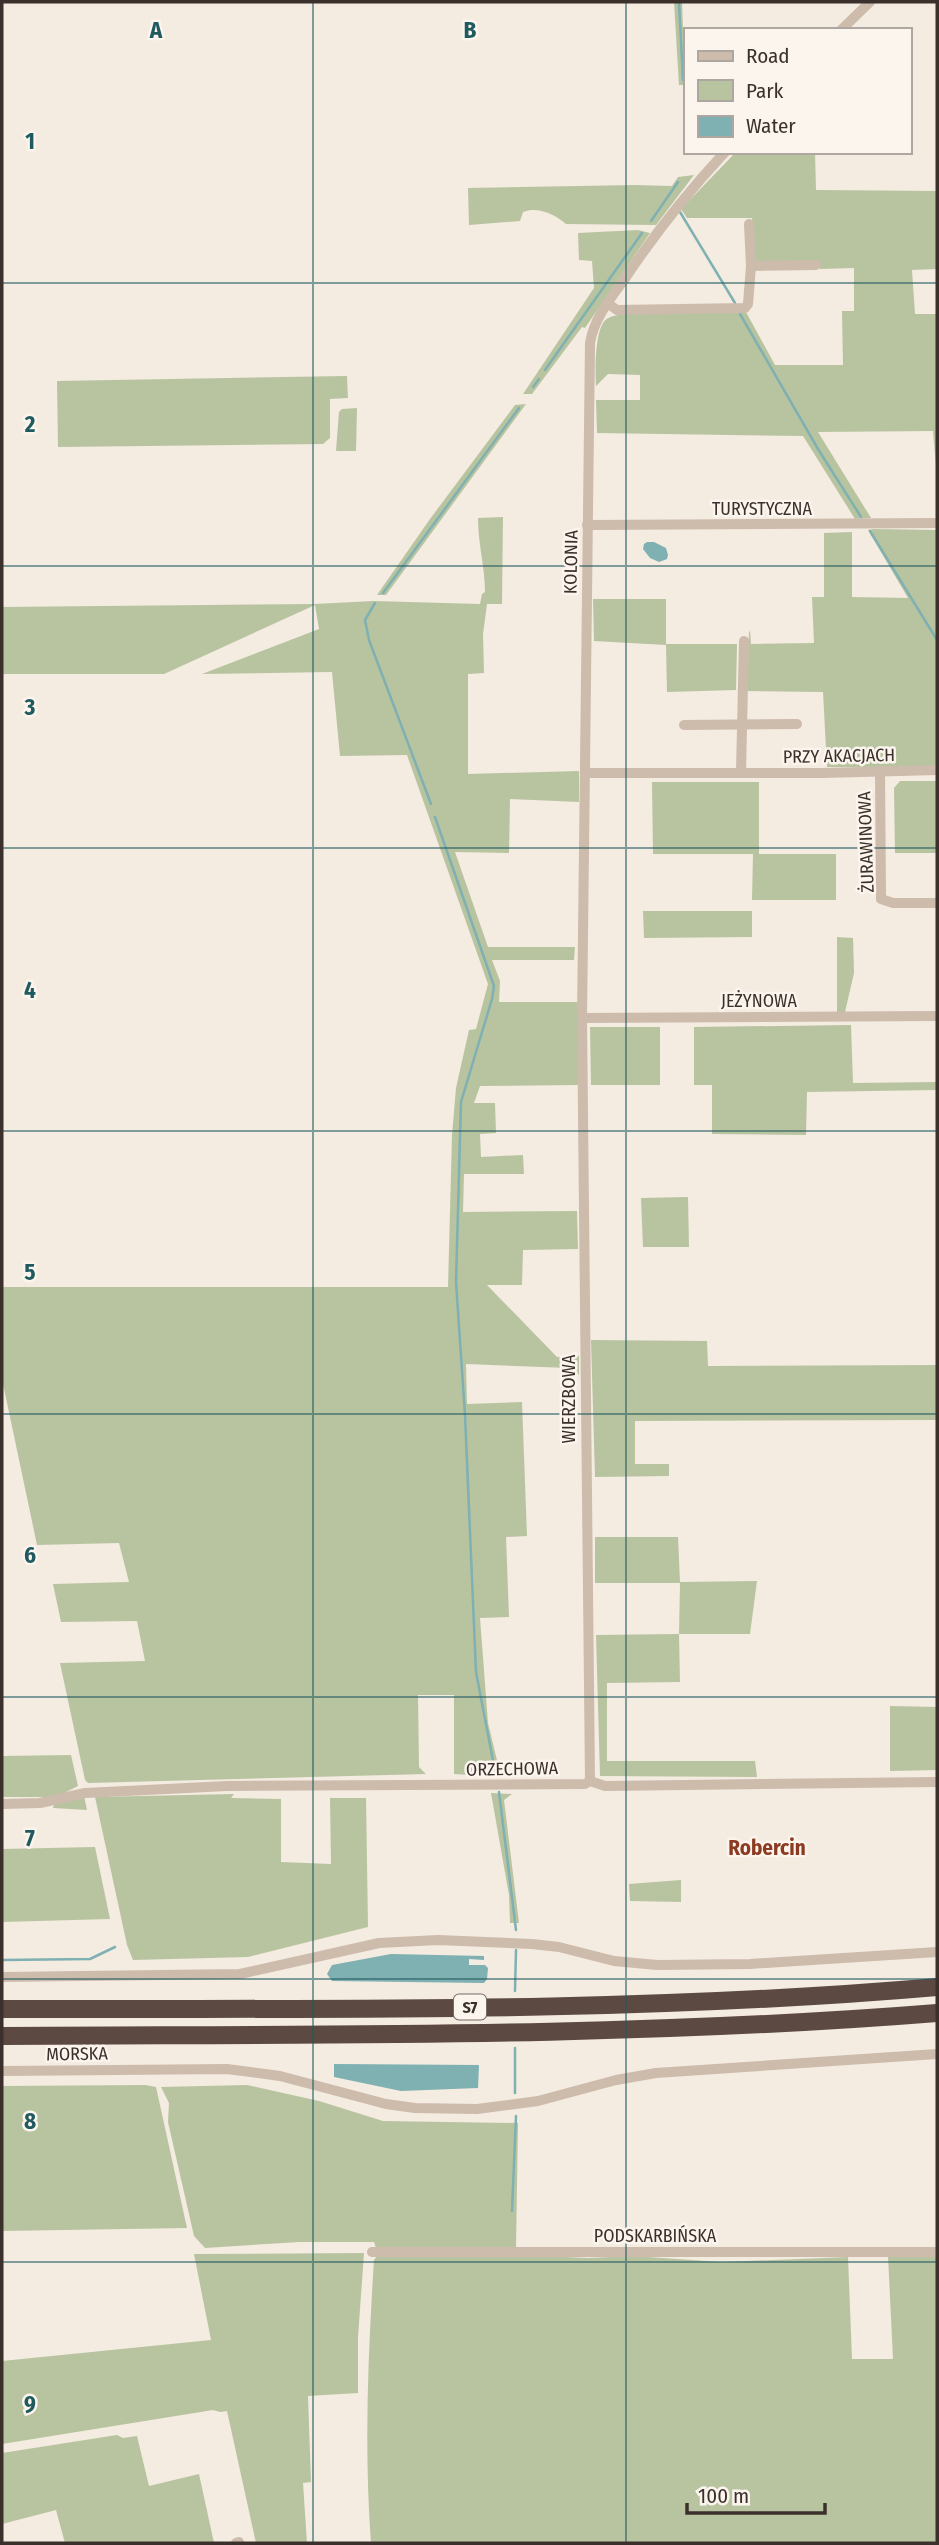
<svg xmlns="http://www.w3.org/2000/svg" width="939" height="2545" viewBox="0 0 939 2545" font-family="'Fira Sans Condensed',sans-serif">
  <rect width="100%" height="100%" fill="#f4ebe1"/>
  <g fill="#b8c4a0">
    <polygon points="674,2 682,2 685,85 679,85"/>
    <path d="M736 152H815L816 190 937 191V269L912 270 915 314H937V477L933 431 818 432 871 518 855 519 803 436 597 433 596 400H640V375L608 374 596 386C595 371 595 336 603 323 608 315 620 315 629 313L746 312 775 365H843L842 311H854V268L820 269 819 263 755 262 752 218H687L681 209Z"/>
    <path d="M694 175 656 225 566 224C555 214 537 206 523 212L520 221 469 225 468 188 635 185 672 186 678 177Z"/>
    <polygon points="638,230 650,233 585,328 582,327 532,394 523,394 594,288 592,261 579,260 578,233"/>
    <polygon points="347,376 348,398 330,399 330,438 323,444 58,447 57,381"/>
    <polygon points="526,404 386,595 377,595 430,519 515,405"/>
    <polygon points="357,408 356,451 336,451 339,412 342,409"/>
    <path d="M503 517 502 604H487L483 634 484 673 468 674V774L579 771V802L510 799 509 853 455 852 488 947H575L574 960H492L500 981 499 1002H578L579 1085 480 1086 474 1103H495L496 1133 480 1134 481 1157 523 1155 524 1174H464L463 1212 577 1211 578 1249 523 1250 522 1285H487L557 1357 579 1356V1375L569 1368 466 1364 467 1404 522 1402 527 1536 506 1537 509 1617 480 1618 488 1723 501 1777 454 1774V1695H418L419 1767 426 1774 88 1783 85 1780 60 1663 145 1661 137 1621 61 1622 53 1584 129 1582 119 1543 37 1545 2 1379V1287H448L452 1135 456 1088 469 1030 476 1029 488 984 407 755 340 756 332 672 202 674 319 629 315 605 164 674H2V607L315 604 373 601 480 604 482 594 485 592C485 567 478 544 478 518Z"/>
    <polygon points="874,529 937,530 937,767 827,767 823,692 747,691 749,632 750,631 751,644 814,643 812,597 824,597 824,533 852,532 852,597 908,598 868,530"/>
    <polygon points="593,599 666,599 666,644 737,644 736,690 667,692 666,645 594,641"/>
    <polygon points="900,781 937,781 937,853 895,853 894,788"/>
    <polygon points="652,782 759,782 759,854 836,854 836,900 752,900 753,854 653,854"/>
    <polygon points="643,911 752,911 752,937 644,938"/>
    <polygon points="837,937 853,938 854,973 845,1012 837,1012"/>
    <polygon points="851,1025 853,1083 937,1082 937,1090 807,1092 806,1135 712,1134 712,1085 694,1085 694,1027"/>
    <polygon points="590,1027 660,1027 660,1085 591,1085"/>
    <polygon points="688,1197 689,1247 643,1247 641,1198"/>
    <polygon points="591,1340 707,1341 708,1366 937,1365 937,1420 635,1421 635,1464 669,1464 669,1476 595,1477"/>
    <polygon points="595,1537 678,1537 680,1582 757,1581 750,1634 679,1634 680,1682 607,1683 607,1761 755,1761 757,1777 600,1776 596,1635 679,1634 680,1583 595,1583"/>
    <polygon points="890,1706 937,1707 937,1770 890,1771"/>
    <polygon points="71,1755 78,1786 56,1797 2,1797 2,1756"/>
    <polygon points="491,1793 512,1794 504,1800 519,1923 510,1923 509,1895"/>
    <polygon points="234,1794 231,1798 281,1799 281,1862 331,1864 330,1798 366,1798 368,1927 248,1957 133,1960 127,1945 95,1797"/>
    <polygon points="84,1796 87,1810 53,1808 54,1804"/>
    <polygon points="95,1847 110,1919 2,1922 2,1849"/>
    <polygon points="681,1880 681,1902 630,1901 629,1884"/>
    <polygon points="145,2085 156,2087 187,2228 2,2231 2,2086"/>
    <polygon points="247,2085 319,2101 383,2121 518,2123 516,2247 376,2248 374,2242 299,2242 205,2248 194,2236 168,2122 169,2103 161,2087"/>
    <polygon points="364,2253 358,2337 358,2393 308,2396 311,2482 303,2483 307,2543 256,2543 227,2411 220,2412 213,2410 2,2444 2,2361 211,2340 194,2254"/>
    <path d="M499 2254 588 2258 633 2256 721 2262 848 2257 852 2359H893L888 2256 937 2257V2543H371C364 2449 368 2355 374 2260L378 2255Z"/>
    <polygon points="117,2435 123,2438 137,2436 149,2486 199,2474 214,2543 65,2543 56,2510 2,2524 2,2453"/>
  </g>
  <g fill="#7fb0b2">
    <polygon points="647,542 654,542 666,548 668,555 667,559 659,562 650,558 643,549 644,544"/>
    <polygon points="391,1954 484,1956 484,1960 469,1959 469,1965 485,1965 488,1968 487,1979 484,1983 332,1981 327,1974 332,1965"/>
    <polygon points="334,2064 479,2065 478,2088 401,2091 334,2077"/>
  </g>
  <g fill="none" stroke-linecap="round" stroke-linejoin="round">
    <g stroke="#7fb0b2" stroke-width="2.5">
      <polyline points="679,2 683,80"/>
      <polyline points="680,212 735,303"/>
      <polyline points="651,221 678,182"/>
      <polyline points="740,314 818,449 861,517"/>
      <polyline points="545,370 642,233"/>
      <polyline points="533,387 539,379"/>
      <polyline points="870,531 937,640"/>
      <polyline points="383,593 519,408"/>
      <polyline points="375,603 365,620 369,640 431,804"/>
      <polyline points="435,817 494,986 492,999 461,1102 456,1282 465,1415 476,1672 495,1771"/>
      <polyline points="499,1792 516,1930"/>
      <polyline points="2,1960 90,1959 115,1947"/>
      <polyline points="515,1991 516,1950"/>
      <polyline points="515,2048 515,2093"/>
      <polyline points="512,2211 516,2116"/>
    </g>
    <g stroke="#cdbbac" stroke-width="10">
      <polyline points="841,30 870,2"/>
      <polyline points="751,266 816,265"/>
      <polyline points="607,303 617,310 745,308 748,304 751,266 749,224"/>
      <polyline points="587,525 937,523"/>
      <polyline points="684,725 797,724"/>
      <polyline points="880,771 881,899 893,903 937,903"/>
      <polyline points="741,772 744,641"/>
      <polyline points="586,773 822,773 937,770"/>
      <polyline points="582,1018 937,1016"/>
      <path d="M590 1781 582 1018 590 343C594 318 611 298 626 277 656 232 688 192 725 152"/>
      <polyline points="2,1804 40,1803 85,1793 227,1786 585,1784 590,1781 605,1786 937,1782"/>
      <polyline points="2,1977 240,1974 379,1943 438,1940 532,1944 559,1947 614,1961 657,1965 750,1964 937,1952"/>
      <polyline points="2,2071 227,2069 280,2076 386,2104 415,2108 477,2109 538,2101 616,2080 656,2073 937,2054"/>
      <polyline points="372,2252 937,2252"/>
      <polyline points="236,2543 239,2542"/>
    </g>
    <g stroke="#5c4a42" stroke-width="18">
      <path d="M2 2009C314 2008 626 2014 937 1987"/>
      <path d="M2 2036C314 2034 626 2038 937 2013"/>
    </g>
  </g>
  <path fill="none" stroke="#1f5a5e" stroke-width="2" stroke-opacity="0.55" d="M313 2V2543M626 2V2543M2 283H937M2 566H937M2 848H937M2 1131H937M2 1414H937M2 1697H937M2 1979H937M2 2262H937"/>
  <g text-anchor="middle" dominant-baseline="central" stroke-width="5" stroke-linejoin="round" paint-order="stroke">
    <rect fill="#fbf5ee" stroke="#756b66" stroke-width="2" x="454" y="1994.5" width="32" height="25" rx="5"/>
    <g font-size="16" font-weight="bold" fill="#3b302b">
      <text x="470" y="2007">S7</text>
    </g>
    <g font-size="18" fill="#3b302b" stroke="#fbf5ee">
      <text x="762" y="509">TURYSTYCZNA</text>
      <text transform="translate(571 562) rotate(-89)">KOLONIA</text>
      <text transform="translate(839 756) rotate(-1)">PRZY AKACJACH</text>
      <text transform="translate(866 842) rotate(-92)">ŻURAWINOWA</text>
      <text x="759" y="1001">JEŻYNOWA</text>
      <text transform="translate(569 1399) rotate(-90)">WIERZBOWA</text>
      <text transform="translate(512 1769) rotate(-1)">ORZECHOWA</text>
      <text transform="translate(77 2054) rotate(-1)">MORSKA</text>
      <text x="655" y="2236">PODSKARBIŃSKA</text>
    </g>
    <g font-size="21" font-weight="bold" fill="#8c3b22" stroke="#fbf5ee">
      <text x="767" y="1848">Robercin</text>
    </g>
  </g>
  <g font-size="23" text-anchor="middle" font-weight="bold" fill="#1f5a5e" stroke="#fbf5ee" stroke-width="5" stroke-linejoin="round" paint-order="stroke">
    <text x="156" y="38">A</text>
    <text x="470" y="38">B</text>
    <text x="30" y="149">1</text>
    <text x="30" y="432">2</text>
    <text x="30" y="715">3</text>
    <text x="30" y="998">4</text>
    <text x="30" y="1280">5</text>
    <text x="30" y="1563">6</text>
    <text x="30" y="1846">7</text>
    <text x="30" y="2129">8</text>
    <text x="30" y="2412">9</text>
  </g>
  <rect width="939" height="2545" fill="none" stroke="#3b302b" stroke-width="7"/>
  <rect x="684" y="28" width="228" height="126" fill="#fbf5ee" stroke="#aea6a0" stroke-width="2"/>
  <rect x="698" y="51" width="35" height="10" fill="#cdbbac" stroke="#aea6a0" stroke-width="2"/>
  <text x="746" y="63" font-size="21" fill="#3b302b">Road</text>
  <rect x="698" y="80" width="35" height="21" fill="#b8c4a0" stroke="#aea6a0" stroke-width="2"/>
  <text x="746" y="98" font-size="21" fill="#3b302b">Park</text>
  <rect x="698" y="116" width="35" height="21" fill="#7fb0b2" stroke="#aea6a0" stroke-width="2"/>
  <text x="746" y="133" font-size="21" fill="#3b302b">Water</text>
  <path d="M687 2503v10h138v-10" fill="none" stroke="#3b302b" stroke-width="3.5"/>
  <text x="698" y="2503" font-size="21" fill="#3b302b" stroke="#fbf5ee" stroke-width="5" paint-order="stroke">100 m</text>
</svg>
